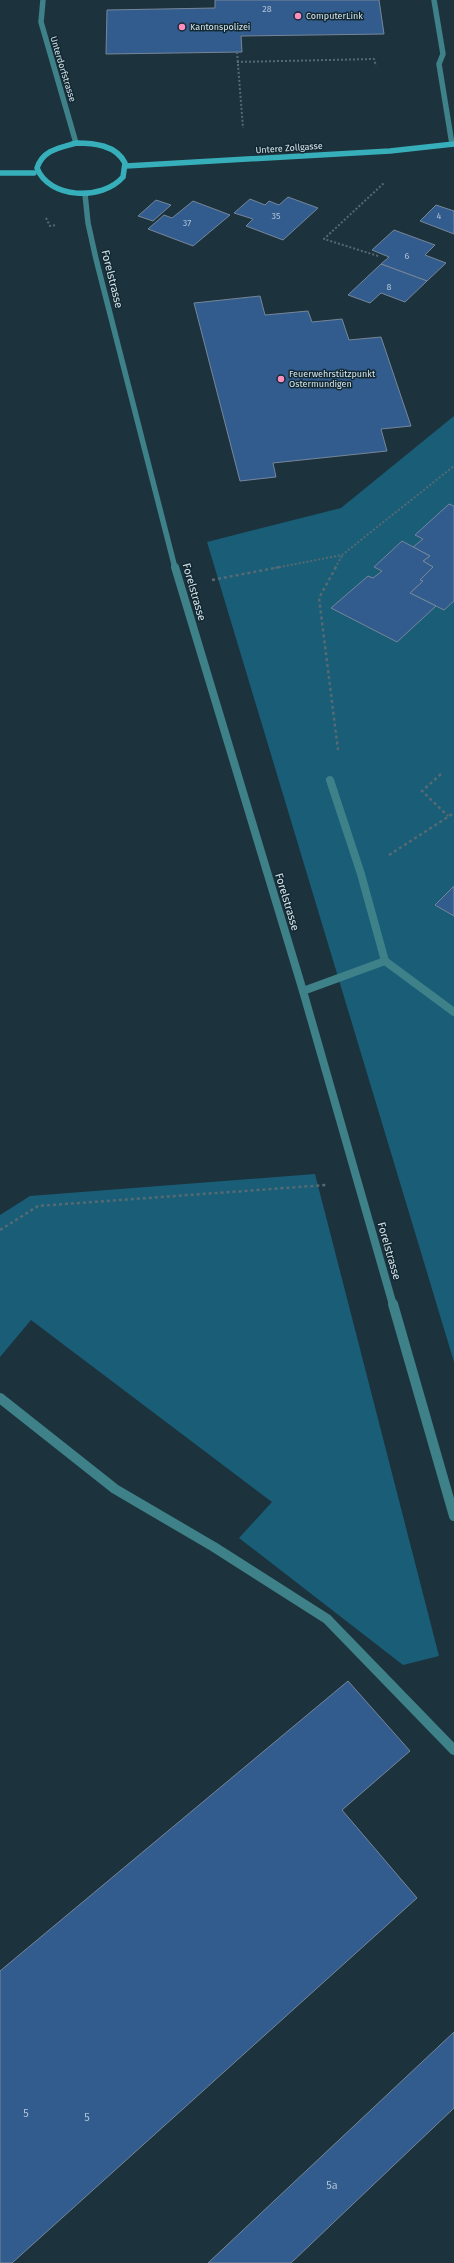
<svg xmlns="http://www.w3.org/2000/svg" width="454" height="2263" viewBox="0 0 454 2263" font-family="'Fira Sans',sans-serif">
  <rect width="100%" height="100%" fill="#1c333d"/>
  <g fill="#195d77">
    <polygon points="454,416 454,1362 207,542 341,508"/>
    <polygon points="315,1174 439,1656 403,1665 239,1538 272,1502 31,1320 0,1357 0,1215 30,1196"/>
  </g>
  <g fill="#335c8e" stroke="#768699">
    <polygon points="215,0 379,0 384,34 241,36 242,52 106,54 107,10 215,8"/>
    <polygon points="288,197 318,208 283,240 246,226 253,219 234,213 250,199 265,205 269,201 279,205"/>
    <polygon points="156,200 171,205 153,221 138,216"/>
    <polygon points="193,201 230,215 193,246 148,229 164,215 172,218"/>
    <polygon points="436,205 454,211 454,234 420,221"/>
    <polygon points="394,230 435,245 425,255 446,263 427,281 381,264 389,257 372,250"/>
    <polygon points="381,264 427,281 405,302 381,293 370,303 348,295"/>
    <polygon points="260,296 265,315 308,311 312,322 342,319 349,340 381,337 411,426 381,429 387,451 273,463 276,477 240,481 194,303"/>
    <polygon points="449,504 454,506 454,601 444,610 410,593 423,581 420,580 433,567 423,561 430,556 413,547 423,539 415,535"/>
    <polygon points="402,541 430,556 423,561 433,567 420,580 423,581 410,593 436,606 397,642 331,608 368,576 373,578 382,571 374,567"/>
    <polygon points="454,886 454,916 435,905"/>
    <polygon points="348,1681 410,1751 342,1810 417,1898 12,2263 0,2263 0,1971"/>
    <polygon points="454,2032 454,2108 291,2263 208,2263"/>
  </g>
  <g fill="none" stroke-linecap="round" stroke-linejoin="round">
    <g stroke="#566a73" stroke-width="2" stroke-dasharray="2 2" stroke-linecap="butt">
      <polyline points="237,52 243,128"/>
      <polyline points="237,62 374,59 376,66"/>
      <polyline points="46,218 50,226 56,225"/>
      <polyline points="378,256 324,239 384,183"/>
      <polyline points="275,568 342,555 454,466"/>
      <polyline points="335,568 342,556"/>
    </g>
    <g stroke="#566a73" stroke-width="2.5" stroke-dasharray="3 3" stroke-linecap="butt">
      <polyline points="336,567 319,598 338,750"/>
      <polyline points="212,580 280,567"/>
      <polyline points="441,774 422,791 448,816"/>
      <polyline points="389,855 454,813"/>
      <polyline points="0,1230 38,1206 326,1185"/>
    </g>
    <polyline stroke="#3e8188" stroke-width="5.5" points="434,0 443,54 439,64 452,144"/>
    <polyline stroke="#3e8188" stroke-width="10" points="0,1398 115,1489 214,1547 327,1619 454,1750"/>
    <g stroke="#3e8188" stroke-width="5.5">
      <polyline points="43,0 41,22 76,143"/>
      <polyline points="85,194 88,223 96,259 175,568"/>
    </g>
    <g stroke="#3e8188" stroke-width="8">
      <polyline points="175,567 303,991 393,1305"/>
      <polyline points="330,780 361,874 385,961"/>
      <polyline points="303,991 385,961 454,1012"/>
    </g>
    <polyline stroke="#3e8188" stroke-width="10" points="393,1304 454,1516"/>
    <g stroke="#37afba" stroke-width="5.5">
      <path d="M76 143C94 143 116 145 125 163L123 177C102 201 49 199 37 168 43 150 59 148 76 143Z"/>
      <polyline points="126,166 390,151 454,144"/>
      <polyline points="0,173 34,173"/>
    </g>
  </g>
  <g fill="#fe8ebe" stroke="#122933" stroke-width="1.5">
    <circle cx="298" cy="16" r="4"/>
    <circle cx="182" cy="27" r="4"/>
    <circle cx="281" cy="379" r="4"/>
  </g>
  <g text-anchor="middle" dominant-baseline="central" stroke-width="3" stroke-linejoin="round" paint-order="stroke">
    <g font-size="9" fill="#adc1d3">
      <text x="267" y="9">28</text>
      <text x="276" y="216">35</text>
      <text x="439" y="216">4</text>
      <text x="187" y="223">37</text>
      <text x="407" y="256">6</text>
      <text x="389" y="287">8</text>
    </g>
    <g font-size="9" fill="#d6e3ea" stroke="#122933" text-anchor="start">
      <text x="306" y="16">ComputerLink</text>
      <text x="190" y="27">Kantonspolizei</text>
      <text x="289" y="374">Feuerwehrstützpunkt<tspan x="289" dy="10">Ostermundigen</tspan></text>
    </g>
    <g font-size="9" fill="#d6e3ea" stroke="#122933">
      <text transform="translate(63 69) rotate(73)">Unterdorfstrasse</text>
      <text transform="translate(289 148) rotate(-4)">Untere Zollgasse</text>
    </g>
    <g font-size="11" fill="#d6e3ea" stroke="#122933">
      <text transform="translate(112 279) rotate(76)">Forelstrasse</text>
      <text transform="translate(194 592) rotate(74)">Forelstrasse</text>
      <text transform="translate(287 902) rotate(73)">Forelstrasse</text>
      <text transform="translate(389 1251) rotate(74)">Forelstrasse</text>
    </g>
    <g font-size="11" fill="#adc1d3">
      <text x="26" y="2113">5</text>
      <text x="87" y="2117">5</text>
      <text x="332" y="2185">5a</text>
    </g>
  </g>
</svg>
